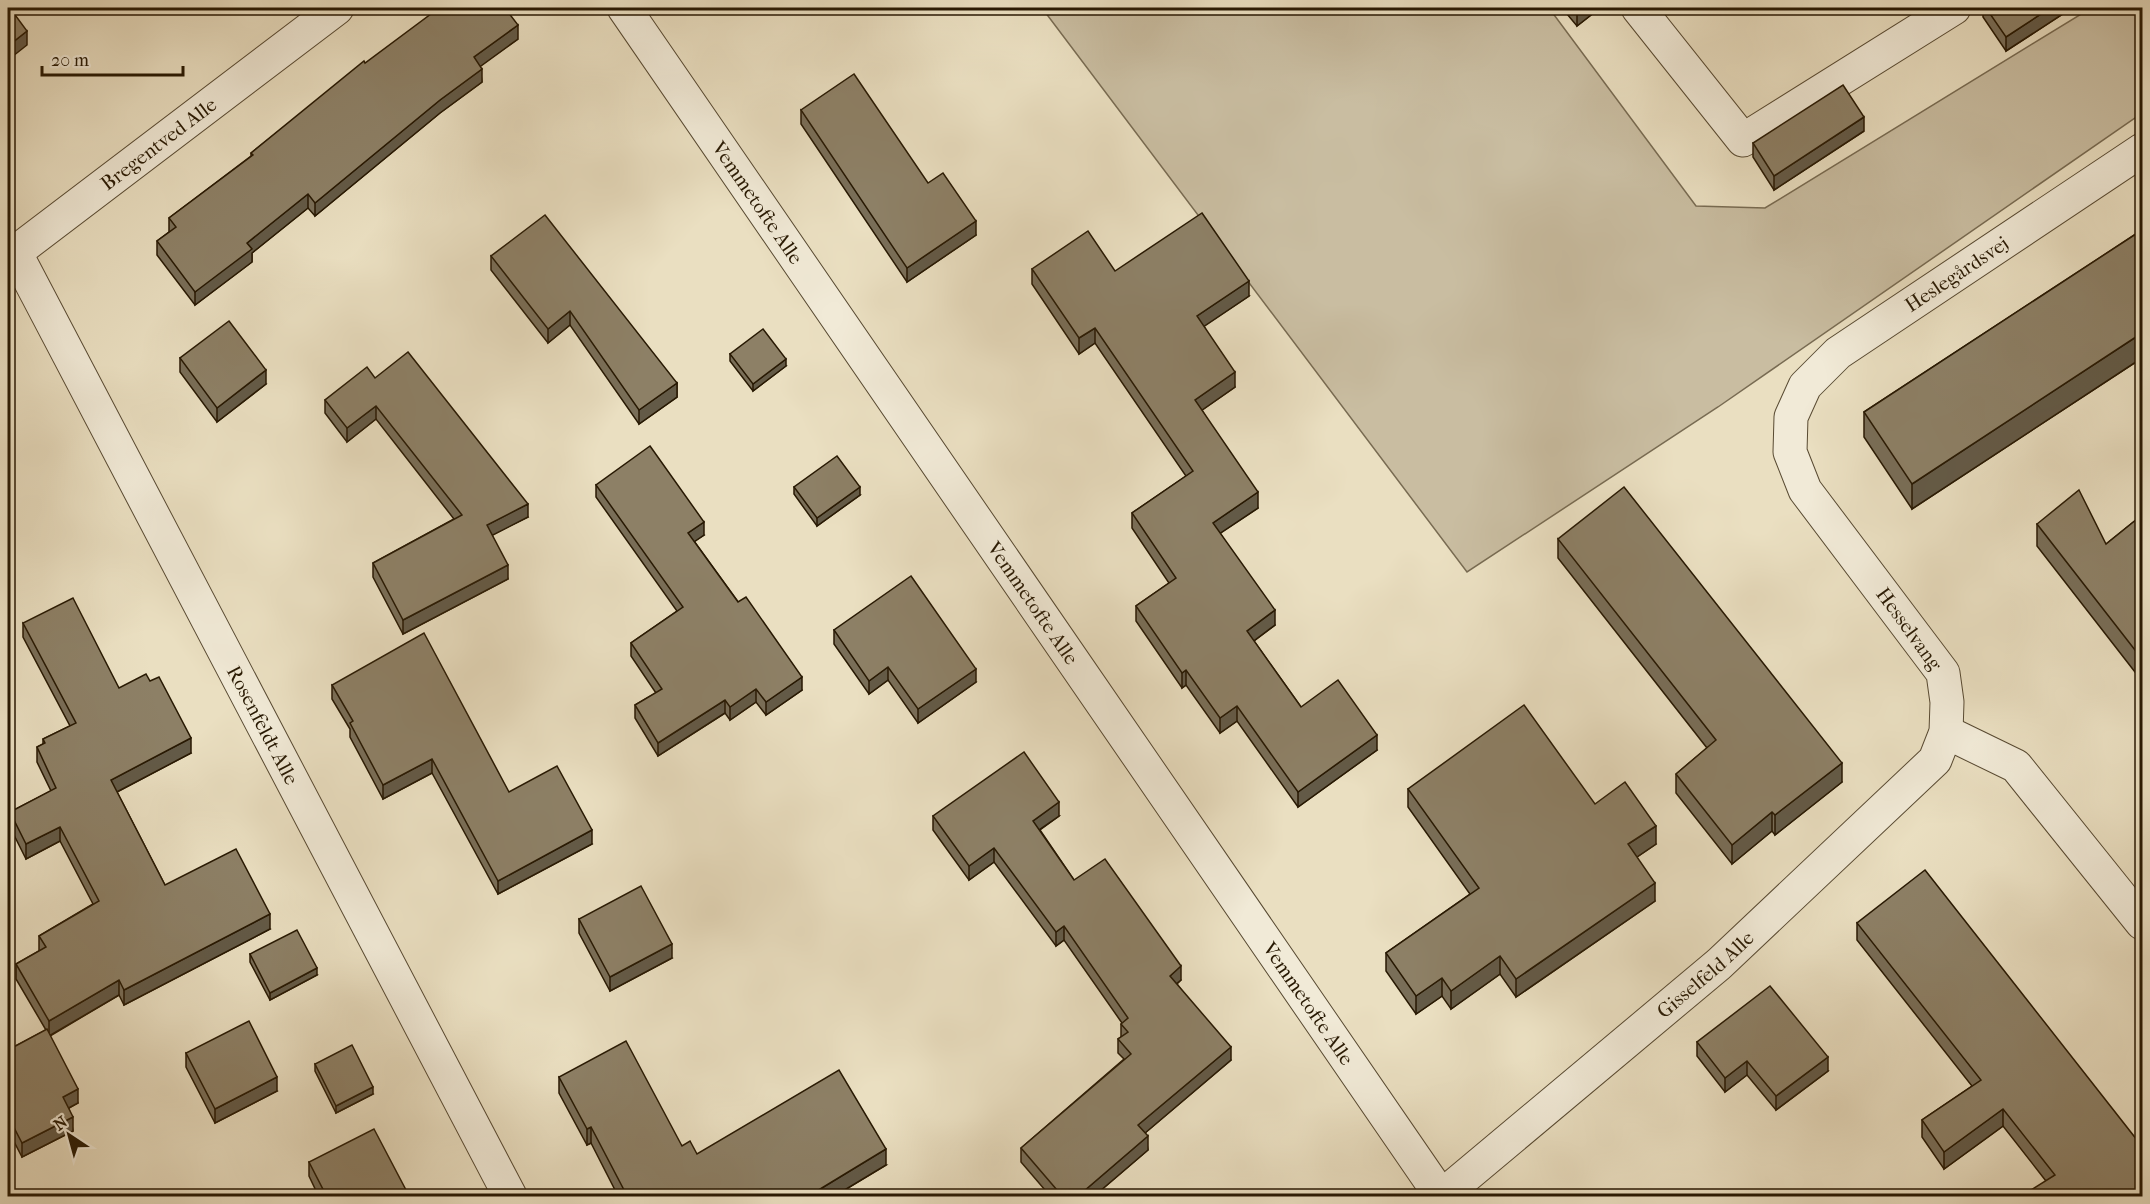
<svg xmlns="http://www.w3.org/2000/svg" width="2150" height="1204" viewBox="0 0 2150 1204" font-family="'IM FELL French Canon',serif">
  <rect width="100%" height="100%" fill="#eadfc1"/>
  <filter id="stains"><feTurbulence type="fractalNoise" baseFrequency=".00333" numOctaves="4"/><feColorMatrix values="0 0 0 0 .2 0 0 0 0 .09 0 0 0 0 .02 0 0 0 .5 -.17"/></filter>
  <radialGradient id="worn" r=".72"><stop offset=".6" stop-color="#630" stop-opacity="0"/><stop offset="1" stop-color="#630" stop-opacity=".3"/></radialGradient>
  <polygon fill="#c9bda1" stroke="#786b52" stroke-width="1.5" points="1042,8 1549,8 1696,206 1765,208 2091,8 2142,8 2142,113 1718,407 1467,572"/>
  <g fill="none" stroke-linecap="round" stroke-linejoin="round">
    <g stroke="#584a32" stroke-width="35">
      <g id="minor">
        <path id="s1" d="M624 8 1441 1196"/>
        <polyline points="1638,8 1743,140 1954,8"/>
        <path id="s2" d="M15 252 510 1196"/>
        <path id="s3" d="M8 258 337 8"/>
        <polyline points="1946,732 2016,766 2142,923"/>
        <path id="s4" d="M1442 1196 1719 964 1935 760 1946 732 1947 702 1943 673 1805 490 1790 452 1791 417 1805 386 1838 353 2142 150"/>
      </g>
    </g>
    <use href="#minor" stroke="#f1ead7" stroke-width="33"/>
  </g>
  <g fill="#796e58" stroke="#281903" stroke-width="1.5">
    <polygon points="1562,8 1600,8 1577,26"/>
    <polygon points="1983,8 2072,8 2006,51 1983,17"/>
    <polygon points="518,39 480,66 482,82 440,113 315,216 308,208 252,253 252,262 195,305 157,255 157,241 169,232 169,218 251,156 251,153 365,63"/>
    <polygon points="801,110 976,235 907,282 801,124"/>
    <polygon points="1864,131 1774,190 1753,157 1753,143"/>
    <polygon points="2142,230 2142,358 1912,509 1864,437 1864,412"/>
    <polygon points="491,256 677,383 677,397 639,424 570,325 548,343 491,270"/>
    <polygon points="1032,269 1115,271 1249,296 1204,326 1235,387 1202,410 1258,508 1220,533 1275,625 1254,641 1301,707 1377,750 1298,807 1237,721 1220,733 1186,685 1182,688 1136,621 1136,606 1169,583 1132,528 1132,513 1186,476 1095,343 1079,354 1032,284"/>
    <polygon points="730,354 786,366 753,391 730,361"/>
    <polygon points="180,358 266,384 217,422 180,372"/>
    <polygon points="375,378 528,517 492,535 508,579 403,634 373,577 373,563 454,519 376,419 347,442 325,413 325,400"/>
    <polygon points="596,485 704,535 694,541 802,690 766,715 756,702 730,720 725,713 658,756 635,718 635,705 656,693 631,656 631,643 677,611 596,497"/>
    <polygon points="794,487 860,495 817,526 794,494"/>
    <polygon points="2142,515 2142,681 2037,546 2037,524 2106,544"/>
    <polygon points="1558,539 1842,782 1775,835 1772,831 1732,864 1676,793 1676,774 1707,748 1558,558"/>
    <polygon points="23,623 119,688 191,753 117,792 165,885 270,929 124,1005 119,995 50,1036 78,1103 69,1108 73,1131 22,1157 8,1130 8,1050 46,1030 16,979 16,964 39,951 39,936 93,904 60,841 26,859 10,827 10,812 51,791 37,762 37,747 43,744 43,739 70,726 23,637"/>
    <polygon points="834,630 976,682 918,723 888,680 869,694 834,644"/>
    <polygon points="332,685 592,844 498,894 432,773 383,799 350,737 350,729 332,699"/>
    <polygon points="1408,789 1595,804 1656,844 1637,857 1655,901 1516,997 1500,974 1451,1009 1442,996 1416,1014 1386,971 1386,953 1470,894 1408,807"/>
    <polygon points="933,816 1059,816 1040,830 1074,880 1181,980 1177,984 1231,1060 1145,1133 1148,1150 1093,1197 1051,1197 1021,1162 1021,1148 1124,1059 1118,1053 1118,1039 1121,1037 1121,1024 1122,1023 1064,940 1056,946 994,862 969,880 933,830"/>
    <polygon points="579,919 672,958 610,991 579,933"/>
    <polygon points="1857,923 2141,1145 2046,1181 2003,1126 1944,1169 1922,1137 1922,1120 1972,1086 1857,940"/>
    <polygon points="250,954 317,975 270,1000 250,962"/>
    <polygon points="1697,1042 1828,1071 1776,1110 1747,1075 1725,1092 1697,1056"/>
    <polygon points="186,1053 277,1091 215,1123 186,1067"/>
    <polygon points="315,1064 373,1094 336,1113 315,1071"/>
    <polygon points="559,1077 697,1154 886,1165 833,1197 612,1197 617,1194 591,1143 587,1145 559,1093"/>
    <polygon points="309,1162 406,1197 319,1197 309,1176"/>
  </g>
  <g fill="#635a47" stroke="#281903" stroke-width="1.5">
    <polygon points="1582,8 1600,8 1577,26 1577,12"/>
    <polygon points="2050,8 2072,8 2006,51 2006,37"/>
    <polygon points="518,25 518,39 474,71 474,57"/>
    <polygon points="27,31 27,45 8,60 8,46"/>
    <polygon points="482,69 482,82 440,113 315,216 315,203 440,100"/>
    <polygon points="1864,117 1864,131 1774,190 1774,176"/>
    <polygon points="308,194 308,208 252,253 252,262 195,305 195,292 247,243"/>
    <polygon points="976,221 976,235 907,282 907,268"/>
    <polygon points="1249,281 1249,296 1197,331 1197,316"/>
    <polygon points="570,311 570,325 548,343 548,329"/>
    <polygon points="1095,328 1095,343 1079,354 1079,338"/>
    <polygon points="2142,333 2142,358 1912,509 1912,484"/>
    <polygon points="786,359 786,366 753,391 753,384"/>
    <polygon points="266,370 266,384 217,422 217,408"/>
    <polygon points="1235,372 1235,387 1195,415 1195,400"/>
    <polygon points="677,383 677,397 639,424 639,410"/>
    <polygon points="376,406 376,419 347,442 347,428"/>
    <polygon points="13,429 13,442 8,446 8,433"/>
    <polygon points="860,487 860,495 817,526 817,518"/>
    <polygon points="1258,492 1258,508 1213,538 1213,523"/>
    <polygon points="528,504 528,517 487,538 487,525"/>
    <polygon points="704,522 704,535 688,546 688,533"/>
    <polygon points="508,565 508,579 403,634 403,620"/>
    <polygon points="1275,610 1275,625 1247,646 1247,631"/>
    <polygon points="888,667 888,680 869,694 869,681"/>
    <polygon points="976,669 976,682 918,723 918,709"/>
    <polygon points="1186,670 1186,685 1182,688 1182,673"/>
    <polygon points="802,677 802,690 766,715 766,702"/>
    <polygon points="756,689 756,702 730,720 730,707"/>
    <polygon points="725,700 725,713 658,756 658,743"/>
    <polygon points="1237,706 1237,721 1220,733 1220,718"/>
    <polygon points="1377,735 1377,750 1298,807 1298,792"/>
    <polygon points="191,738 191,753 111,795 111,780"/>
    <polygon points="432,759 432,773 383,799 383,785"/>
    <polygon points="1842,763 1842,782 1775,835 1775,815"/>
    <polygon points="1059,802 1059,816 1033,834 1033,821"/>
    <polygon points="1772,812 1772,831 1732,864 1732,845"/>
    <polygon points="1656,826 1656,844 1628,863 1628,844"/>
    <polygon points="60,827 60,841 26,859 26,844"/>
    <polygon points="592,830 592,844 498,894 498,881"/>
    <polygon points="994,848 994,862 969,880 969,866"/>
    <polygon points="1655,883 1655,901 1516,997 1516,979"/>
    <polygon points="270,914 270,929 124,1005 124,990"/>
    <polygon points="1064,926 1064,940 1056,946 1056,932"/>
    <polygon points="672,944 672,958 610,991 610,977"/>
    <polygon points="1500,956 1500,974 1451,1009 1451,991"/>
    <polygon points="1181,966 1181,980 1170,989 1170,976"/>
    <polygon points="317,968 317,975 270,1000 270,993"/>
    <polygon points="1442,978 1442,996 1416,1014 1416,996"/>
    <polygon points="119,980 119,995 49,1036 49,1021"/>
    <polygon points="1231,1047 1231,1060 1138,1139 1138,1125"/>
    <polygon points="1828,1057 1828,1071 1776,1110 1776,1096"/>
    <polygon points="1747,1061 1747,1075 1725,1092 1725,1078"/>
    <polygon points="277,1077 277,1091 215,1123 215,1109"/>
    <polygon points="373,1087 373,1094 336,1113 336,1106"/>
    <polygon points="78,1089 78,1103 63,1111 63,1097"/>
    <polygon points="2003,1109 2003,1126 1944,1169 1944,1152"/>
    <polygon points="73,1117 73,1131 22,1157 22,1143"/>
    <polygon points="591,1127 591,1143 587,1145 587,1129"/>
    <polygon points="1148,1136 1148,1150 1093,1197 1077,1197"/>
    <polygon points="886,1149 886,1165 833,1197 807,1197"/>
    <polygon points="406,1190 406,1197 394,1197"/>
  </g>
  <g fill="#8d8066" stroke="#281903" stroke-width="1.5">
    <polygon points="8,8 10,8 27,31 8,46"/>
    <polygon points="439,8 505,8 518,25 474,57 482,69 440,100 315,203 308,194 247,243 252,249 195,292 157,241 176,227 169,218 253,155 251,153 364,61 365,63"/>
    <polygon points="1573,8 1582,8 1577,12"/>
    <polygon points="1986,8 2050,8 2006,37"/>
    <polygon points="854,74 928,183 943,173 976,221 907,268 801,110"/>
    <polygon points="1843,85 1864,117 1774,176 1753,143"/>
    <polygon points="1202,213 1249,281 1197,316 1235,372 1195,400 1258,492 1213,523 1275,610 1247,631 1301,707 1338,680 1377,735 1298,792 1237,706 1220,718 1186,670 1182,673 1136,606 1176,578 1132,513 1193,471 1095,328 1079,338 1032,269 1088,231 1115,271"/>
    <polygon points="545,215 677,383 639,410 570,311 548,329 491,256"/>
    <polygon points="2142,230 2142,333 1912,484 1864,412"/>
    <polygon points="229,321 266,370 217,408 180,358"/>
    <polygon points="763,329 786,359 753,384 730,354"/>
    <polygon points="408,352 528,504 487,525 508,565 403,620 373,563 462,515 376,406 347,428 325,400 367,367 375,378"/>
    <polygon points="8,422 13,429 8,433"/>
    <polygon points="650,446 704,522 688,533 738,602 746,597 802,677 766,702 756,689 730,707 725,700 658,743 635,705 662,689 631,643 683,607 596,485"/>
    <polygon points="837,456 860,487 817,518 794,487"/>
    <polygon points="1624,487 1842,763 1775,815 1772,812 1732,845 1676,774 1716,740 1558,539"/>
    <polygon points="2079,490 2106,544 2142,515 2142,659 2037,524"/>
    <polygon points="911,576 976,669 918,709 888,667 869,681 834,630"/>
    <polygon points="73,598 119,688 146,674 150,681 159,677 191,738 111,780 165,885 236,849 270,914 124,990 119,980 49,1021 16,964 46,947 39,936 99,901 60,827 26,844 10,812 56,788 37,747 45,743 43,739 76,723 23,623"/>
    <polygon points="424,633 509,792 557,766 592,830 498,881 432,759 383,785 350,723 353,721 332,685"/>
    <polygon points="1524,705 1595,804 1625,782 1656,826 1628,844 1655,883 1516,979 1500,956 1451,991 1442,978 1416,996 1386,953 1479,888 1408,789"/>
    <polygon points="1024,752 1059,802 1033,821 1074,880 1105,859 1181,966 1170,976 1231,1047 1138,1125 1148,1136 1077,1197 1063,1197 1021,1148 1131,1054 1118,1039 1128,1032 1121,1024 1128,1018 1064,926 1056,932 994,848 969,866 933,816"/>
    <polygon points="1925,870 2141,1145 2142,1144 2142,1197 2020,1197 2055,1175 2003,1109 1944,1152 1922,1120 1981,1080 1857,923"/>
    <polygon points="641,886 672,944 610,977 579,919"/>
    <polygon points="297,930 317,968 270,993 250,954"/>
    <polygon points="1770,986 1828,1057 1776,1096 1747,1061 1725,1078 1697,1042"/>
    <polygon points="249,1021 277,1077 215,1109 186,1053"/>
    <polygon points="47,1029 78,1089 63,1097 73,1117 22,1143 8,1116 8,1050"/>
    <polygon points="626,1041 682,1146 690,1141 697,1154 839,1070 886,1149 807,1197 612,1197 624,1190 591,1127 587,1129 559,1077"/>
    <polygon points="352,1045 373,1087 336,1106 315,1064"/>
    <polygon points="374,1129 406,1190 394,1197 327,1197 309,1162"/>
  </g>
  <g text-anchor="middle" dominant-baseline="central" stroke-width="5" stroke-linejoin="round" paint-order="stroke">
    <g font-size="20" fill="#281903" stroke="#f1ead7">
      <text stroke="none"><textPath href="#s3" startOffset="189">Bregentved Alle</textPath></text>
      <text stroke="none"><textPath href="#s1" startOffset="236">Vemmetofte Alle</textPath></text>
      <text stroke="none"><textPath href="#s4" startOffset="1276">Heslegårdsvej</textPath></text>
      <text stroke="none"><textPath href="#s1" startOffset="722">Vemmetofte Alle</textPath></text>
      <text transform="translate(1909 629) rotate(54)">Hesselvang</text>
      <text stroke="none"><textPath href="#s2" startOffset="534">Rosenfeldt Alle</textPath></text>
      <text stroke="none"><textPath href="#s4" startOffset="344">Gisselfeld Alle</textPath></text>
      <text stroke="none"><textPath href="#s1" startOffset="1208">Vemmetofte Alle</textPath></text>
    </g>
  </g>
  <rect width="2150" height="1204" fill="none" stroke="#eadfc1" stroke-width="30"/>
  <rect x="9" y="9" width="2132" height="1186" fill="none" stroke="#281903" stroke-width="3"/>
  <rect x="15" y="15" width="2120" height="1174" fill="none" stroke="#281903" stroke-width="1.5"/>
  <g transform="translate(69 1135) rotate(324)" stroke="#f1ead7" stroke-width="4.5" paint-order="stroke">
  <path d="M0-4.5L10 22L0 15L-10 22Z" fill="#281903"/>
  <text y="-9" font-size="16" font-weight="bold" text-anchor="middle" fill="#281903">N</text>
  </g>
  <path d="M42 66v9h141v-9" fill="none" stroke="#281903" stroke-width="3"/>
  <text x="51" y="66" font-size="18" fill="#281903" stroke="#f1ead7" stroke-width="4.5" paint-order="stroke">20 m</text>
  <rect width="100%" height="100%" filter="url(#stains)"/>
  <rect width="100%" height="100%" fill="url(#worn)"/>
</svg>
